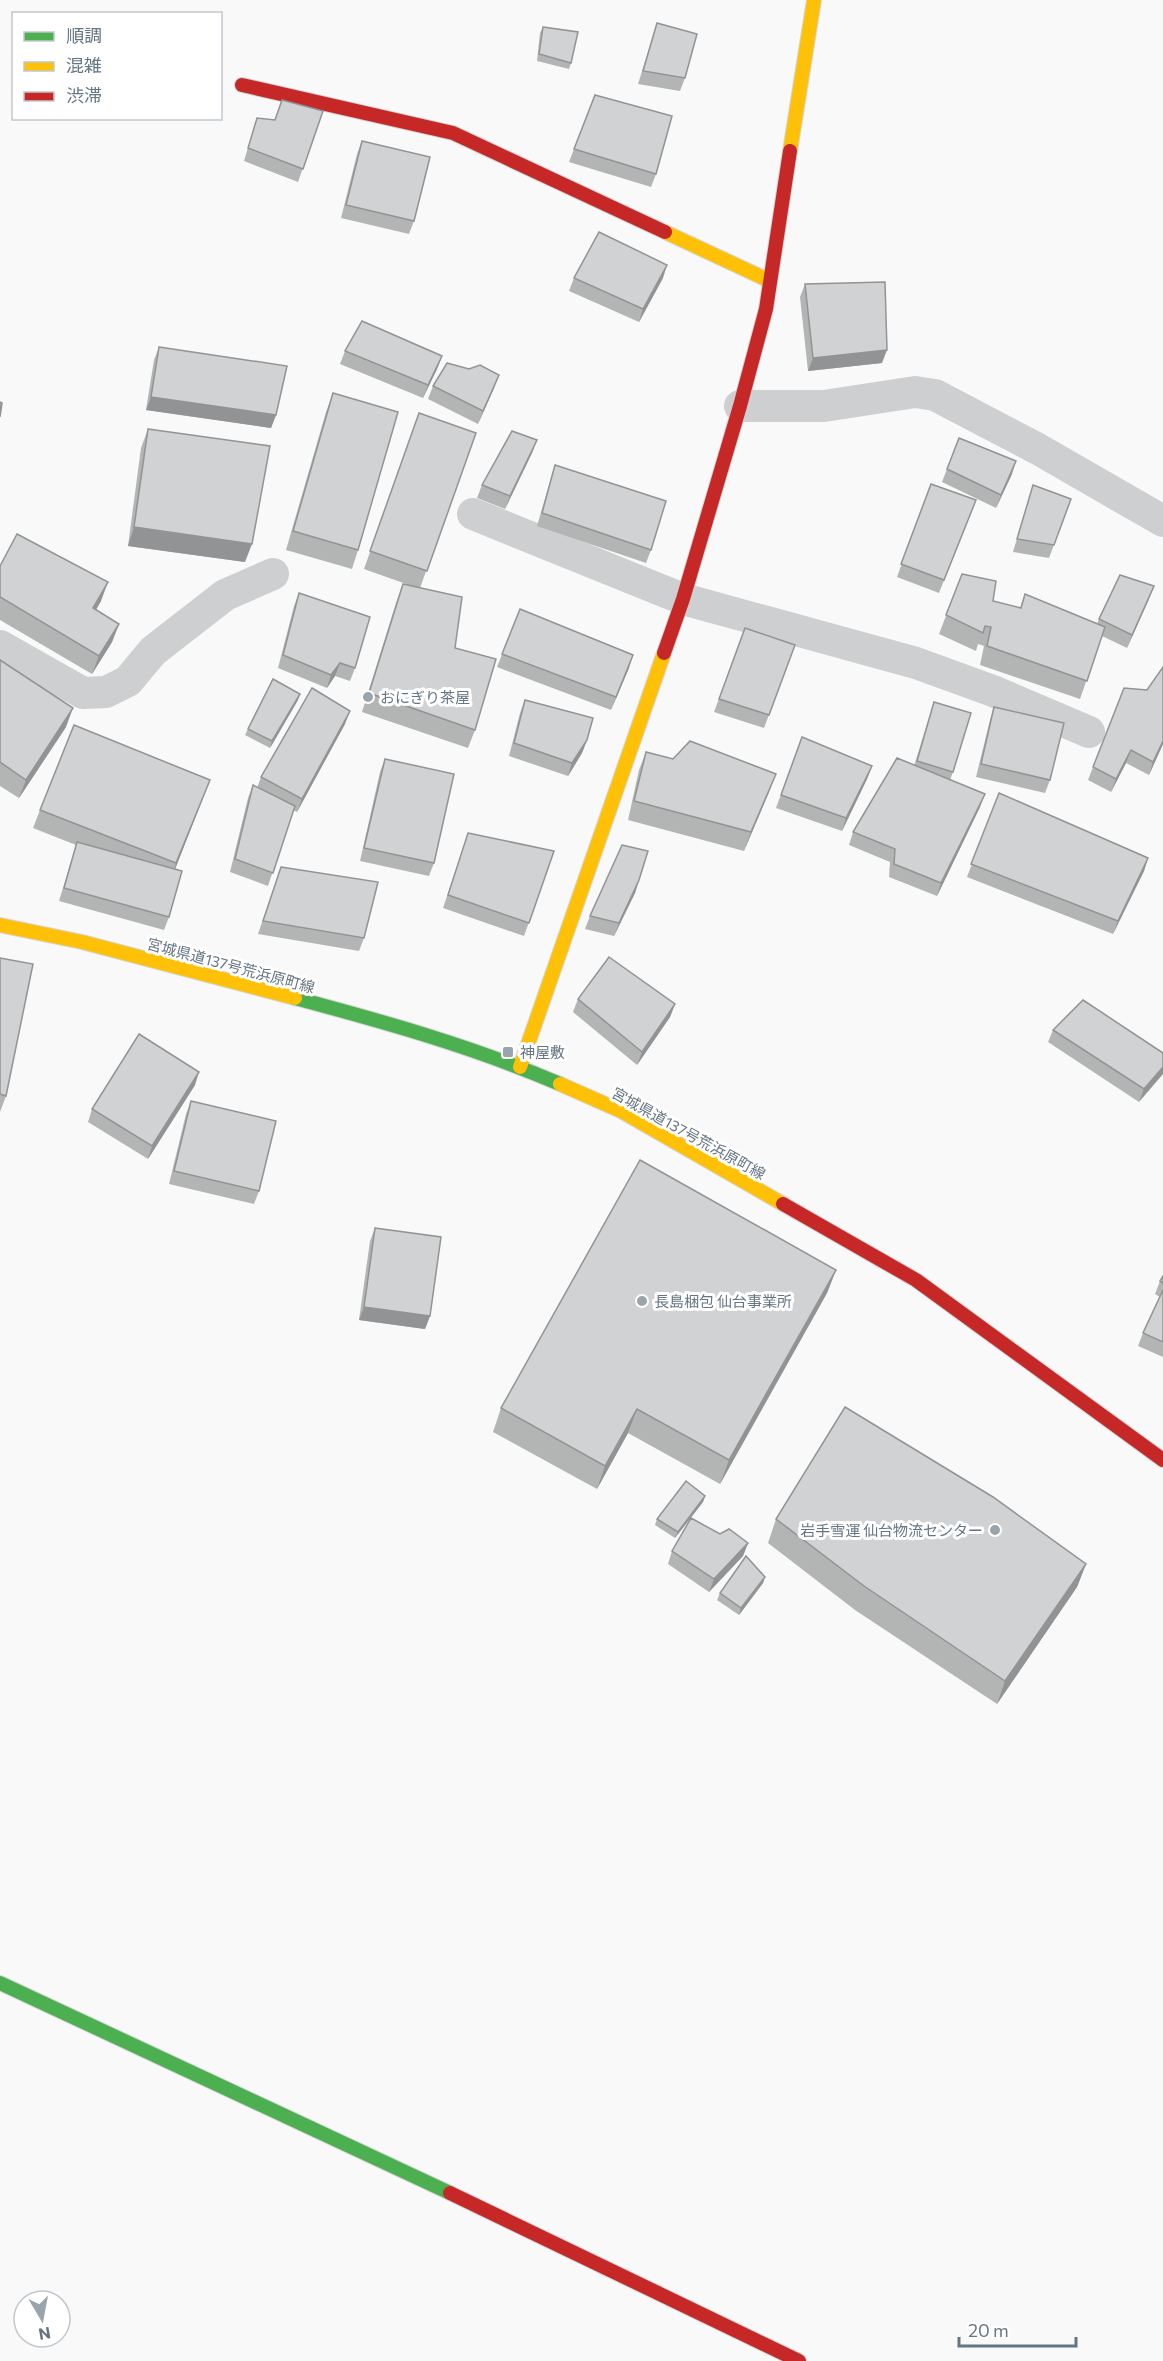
<svg xmlns="http://www.w3.org/2000/svg" width="1163" height="2361" viewBox="0 0 1163 2361" font-family="Commissioner,'Noto Sans JP',sans-serif">
  <rect width="100%" height="100%" fill="#f9f9f9"/>
  <g fill="none" stroke-linecap="round" stroke-linejoin="round">
    <g stroke="#d5d6d7" stroke-width="16">
      <g id="fast">
        <path d="M295 998C385 1022 474 1047 560 1084"/>
        <polyline points="0,1983 450,2193"/>
      </g>
    </g>
    <g stroke="#d5d6d7" stroke-width="16">
      <g id="slow">
        <polyline points="790,151 814,0"/>
        <polyline points="665,232 770,281"/>
        <polyline points="0,925 82,942 295,998"/>
        <polyline points="520,1067 664,653"/>
        <polyline points="560,1084 621,1111 783,1204"/>
      </g>
    </g>
    <g stroke="#d5d6d7" stroke-width="16">
      <g id="jam">
        <polyline points="242,85 453,133 665,232"/>
        <polyline points="664,653 683,599 740,406 766,309 790,151"/>
        <polyline points="783,1204 916,1280 1163,1460"/>
        <polyline points="450,2193 799,2361"/>
      </g>
    </g>
    <g stroke="#cecfd0" stroke-width="32">
      <polyline points="740,406 824,406 915,392 935,395 1038,449 1163,521"/>
      <polyline points="473,514 683,599 916,663 993,691 1089,732"/>
      <polyline points="0,646 83,693 106,692 128,681 153,651 225,595 273,574"/>
    </g>
    <use href="#fast" stroke="#4caf50" stroke-width="14"/>
    <use href="#slow" stroke="#ffc107" stroke-width="14"/>
    <use href="#jam" stroke="#c62828" stroke-width="14"/>
  </g>
  <g fill="#b3b5b5">
    <polygon points="657,23 685,78 680,91 638,84"/>
    <polygon points="543,27 571,63 569,69 537,61 540,33"/>
    <polygon points="595,95 656,174 651,187 569,162"/>
    <polygon points="323,111 298,182 244,161 257,118 275,120"/>
    <polygon points="362,141 414,221 409,234 341,218 357,154"/>
    <polygon points="574,278 663,278 639,322 569,291"/>
    <polygon points="805,284 882,363 808,371 800,297"/>
    <polygon points="159,347 276,415 271,428 146,410 154,360"/>
    <polygon points="345,351 442,356 437,369 423,398 340,364"/>
    <polygon points="469,369 494,388 478,424 428,399 433,386"/>
    <polygon points="333,393 358,550 352,569 286,550 326,412"/>
    <polygon points="419,413 476,433 420,588 455,648 475,730 468,748 362,712 396,603 403,584 409,585 364,569"/>
    <polygon points="148,429 245,562 128,546 141,448"/>
    <polygon points="537,440 532,453 505,509 477,498 482,485"/>
    <polygon points="555,465 651,550 646,563 537,526 551,478"/>
    <polygon points="947,469 1012,474 996,508 942,482"/>
    <polygon points="931,484 971,513 939,593 897,577"/>
    <polygon points="1033,485 1071,499 1049,558 1013,552"/>
    <polygon points="0,566 101,601 96,609 119,624 112,642 92,674 0,620"/>
    <polygon points="962,574 993,601 1020,608 1025,594 1097,624 1099,619 1149,599 1127,648 1102,636 1080,699 980,665 984,646 978,644 976,651 939,634"/>
    <polygon points="299,593 355,668 350,681 335,676 327,688 278,668 294,606"/>
    <polygon points="520,609 629,668 611,710 497,667"/>
    <polygon points="745,628 795,645 764,728 714,712"/>
    <polygon points="0,660 66,727 19,798 0,786"/>
    <polygon points="1124,688 1147,690 1163,744 1149,775 1126,763 1111,792 1088,780"/>
    <polygon points="298,700 270,748 245,735 248,729"/>
    <polygon points="525,700 587,740 582,753 568,776 509,756 520,713"/>
    <polygon points="934,702 953,772 950,780 980,807 937,896 889,877 890,862 849,845 853,832 914,766"/>
    <polygon points="994,707 1050,780 1045,793 976,777 990,720"/>
    <polygon points="345,724 297,812 293,810 268,886 230,872 248,798 253,785 257,788 261,777"/>
    <polygon points="802,737 872,766 867,779 842,831 776,808"/>
    <polygon points="646,752 769,792 744,851 628,820 639,770"/>
    <polygon points="385,759 434,863 429,876 360,861 380,772"/>
    <polygon points="210,780 175,869 169,917 164,930 59,901 76,845 33,828 40,810"/>
    <polygon points="999,793 1148,858 1144,871 1113,934 967,877"/>
    <polygon points="468,833 554,851 524,936 443,908"/>
    <polygon points="281,867 364,938 359,951 258,934"/>
    <polygon points="639,880 635,893 614,936 585,929 590,916"/>
    <polygon points="0,958 6,1096 0,1112"/>
    <polygon points="578,999 675,1004 670,1017 637,1065 573,1012"/>
    <polygon points="1053,1030 1163,1053 1139,1102 1048,1042"/>
    <polygon points="195,1085 148,1159 88,1122 92,1109"/>
    <polygon points="191,1101 259,1191 254,1204 169,1184 186,1114"/>
    <polygon points="375,1228 430,1316 425,1329 359,1320 370,1241"/>
    <polygon points="836,1270 827,1293 720,1484 628,1433 597,1489 493,1432 501,1408"/>
    <polygon points="1163,1276 1163,1357 1138,1346 1143,1333 1160,1297 1155,1294 1160,1281"/>
    <polygon points="705,1496 703,1502 675,1538 655,1525 657,1519"/>
    <polygon points="776,1519 1086,1564 1077,1587 997,1704 855,1610 768,1543"/>
    <polygon points="720,1534 748,1543 743,1556 709,1592 668,1564 672,1551"/>
    <polygon points="765,1577 763,1583 739,1615 717,1600 720,1593"/>
  </g>
  <g fill="#929394">
    <polygon points="667,265 663,278 639,322 643,309"/>
    <polygon points="887,350 882,363 808,371 813,358"/>
    <polygon points="442,356 437,369 423,398 428,385"/>
    <polygon points="499,375 494,388 478,424 483,411"/>
    <polygon points="151,397 276,415 271,428 146,410"/>
    <polygon points="537,440 532,453 505,509 510,496"/>
    <polygon points="1016,461 1012,474 996,508 1001,495"/>
    <polygon points="134,527 252,544 245,562 128,546"/>
    <polygon points="108,582 101,601 87,626 93,608"/>
    <polygon points="1154,586 1149,599 1127,648 1132,635"/>
    <polygon points="119,624 112,642 92,674 99,656"/>
    <polygon points="633,655 629,668 611,710 616,697"/>
    <polygon points="340,663 335,676 327,688 331,675"/>
    <polygon points="300,694 298,700 270,748 272,741"/>
    <polygon points="73,708 66,727 19,798 26,780"/>
    <polygon points="350,711 345,724 297,812 302,799"/>
    <polygon points="587,740 582,753 568,776 572,763"/>
    <polygon points="1163,741 1163,744 1149,775 1153,762"/>
    <polygon points="1131,750 1126,763 1111,792 1116,779"/>
    <polygon points="872,766 867,779 842,831 846,818"/>
    <polygon points="776,774 769,792 744,851 751,832"/>
    <polygon points="210,780 203,798 170,882 176,863"/>
    <polygon points="985,794 980,807 937,896 941,883"/>
    <polygon points="1148,858 1144,871 1113,934 1118,921"/>
    <polygon points="639,880 635,893 614,936 619,923"/>
    <polygon points="675,1004 670,1017 637,1065 642,1052"/>
    <polygon points="1163,1067 1163,1074 1139,1102 1144,1089"/>
    <polygon points="199,1072 195,1085 148,1159 152,1146"/>
    <polygon points="836,1270 827,1293 720,1484 729,1460"/>
    <polygon points="364,1307 430,1316 425,1329 359,1320"/>
    <polygon points="637,1409 628,1433 597,1489 605,1466"/>
    <polygon points="705,1496 703,1502 675,1538 678,1532"/>
    <polygon points="748,1543 743,1556 709,1592 714,1579"/>
    <polygon points="1086,1564 1077,1587 997,1704 1005,1681"/>
    <polygon points="765,1577 763,1583 739,1615 741,1608"/>
  </g>
  <g fill="#d0d2d3" stroke="#929394" stroke-width="1.5">
    <polygon points="657,23 697,34 685,78 643,71"/>
    <polygon points="543,27 578,32 571,63 539,54"/>
    <polygon points="595,95 672,116 656,174 574,149"/>
    <polygon points="282,100 323,111 303,169 248,148 257,118 275,120"/>
    <polygon points="362,141 430,157 414,221 346,205"/>
    <polygon points="599,232 667,265 643,309 574,278"/>
    <polygon points="885,282 887,350 813,358 805,284"/>
    <polygon points="362,321 442,356 428,385 345,351"/>
    <polygon points="159,347 287,366 276,415 151,397"/>
    <polygon points="447,363 469,369 480,365 499,375 483,411 433,386"/>
    <polygon points="333,393 398,412 358,550 293,531"/>
    <polygon points="0,402 2,403 0,417"/>
    <polygon points="419,413 476,433 427,571 370,551"/>
    <polygon points="148,429 270,446 252,544 134,527"/>
    <polygon points="512,431 537,440 510,496 482,485"/>
    <polygon points="959,438 1016,461 1001,495 947,469"/>
    <polygon points="555,465 666,501 651,550 542,513"/>
    <polygon points="931,484 976,500 944,580 901,564"/>
    <polygon points="1033,485 1071,499 1054,545 1017,539"/>
    <polygon points="17,534 108,582 93,608 119,624 99,656 0,597 0,566"/>
    <polygon points="962,574 996,581 993,601 1021,608 1025,594 1105,627 1087,681 987,646 991,627 985,626 983,633 946,615"/>
    <polygon points="1120,575 1154,586 1132,635 1099,619"/>
    <polygon points="403,584 462,597 455,648 496,659 475,730 369,693"/>
    <polygon points="299,593 370,617 355,668 340,663 331,675 283,655"/>
    <polygon points="520,609 633,655 616,697 502,654"/>
    <polygon points="745,628 795,645 769,715 719,699"/>
    <polygon points="0,660 73,708 26,780 0,762"/>
    <polygon points="1163,667 1163,741 1153,762 1131,750 1116,779 1093,767 1124,688 1147,690"/>
    <polygon points="273,679 300,694 272,741 248,729"/>
    <polygon points="312,688 350,711 302,799 261,777"/>
    <polygon points="525,700 593,718 587,740 572,763 514,743"/>
    <polygon points="934,702 971,713 953,772 917,761"/>
    <polygon points="994,707 1064,723 1050,780 981,764"/>
    <polygon points="74,725 210,780 176,863 40,810"/>
    <polygon points="802,737 872,766 846,818 781,795"/>
    <polygon points="690,741 776,774 751,832 634,801 646,752 673,759"/>
    <polygon points="897,758 985,794 941,883 894,864 895,849 853,832"/>
    <polygon points="385,759 454,774 434,863 364,848"/>
    <polygon points="253,785 295,806 273,873 235,859"/>
    <polygon points="999,793 1148,858 1118,921 971,864"/>
    <polygon points="468,833 554,851 529,923 448,895"/>
    <polygon points="77,842 182,871 169,917 64,888"/>
    <polygon points="622,845 648,851 639,880 619,923 590,916"/>
    <polygon points="281,867 378,882 364,938 263,921"/>
    <polygon points="609,957 675,1004 642,1052 578,999"/>
    <polygon points="0,958 33,964 6,1096 0,1094"/>
    <polygon points="1083,1000 1163,1053 1163,1067 1144,1089 1053,1030"/>
    <polygon points="139,1034 199,1072 152,1146 92,1109"/>
    <polygon points="191,1101 276,1121 259,1191 174,1171"/>
    <polygon points="640,1160 836,1270 729,1460 637,1409 605,1466 501,1408"/>
    <polygon points="375,1228 441,1237 430,1316 364,1307"/>
    <polygon points="1163,1276 1163,1283 1160,1281"/>
    <polygon points="1163,1290 1163,1342 1143,1333"/>
    <polygon points="845,1407 993,1497 1086,1564 1005,1681 864,1586 776,1519"/>
    <polygon points="686,1481 705,1496 678,1532 657,1519"/>
    <polygon points="691,1518 720,1534 729,1529 748,1543 714,1579 672,1551"/>
    <polygon points="746,1556 765,1577 741,1608 720,1593"/>
  </g>
  <g fill="#99a4ac" stroke="#fff" stroke-width="2">
    <circle cx="368" cy="697" r="6"/>
    <rect x="502" y="1046" width="12" height="12" rx="3"/>
    <circle cx="642" cy="1301" r="6"/>
    <circle cx="995" cy="1530" r="6"/>
  </g>
  <g text-anchor="middle" dominant-baseline="central" stroke-width="6" stroke-linejoin="round" paint-order="stroke">
    <g font-size="15" fill="#657683" stroke="#fff" text-anchor="start">
      <text x="380" y="697">おにぎり茶屋</text>
      <text x="520" y="1052">神屋敷</text>
      <text x="654" y="1301">長島梱包 仙台事業所</text>
      <text x="983" y="1530" text-anchor="end">岩手雪運 仙台物流センター</text>
    </g>
    <g font-size="15" fill="#657683" stroke="#fff">
      <text transform="translate(231 965) rotate(15)">宮城県道137号荒浜原町線</text>
      <text transform="translate(689 1133) rotate(29)">宮城県道137号荒浜原町線</text>
    </g>
  </g>
  <rect x="12" y="12" width="210" height="108" fill="#ffffff" stroke="#c1c8cd" stroke-width="1.5"/>
  <rect x="24" y="32" width="30" height="9" fill="#4caf50" stroke="#c1c8cd" stroke-width="1.5"/>
  <text x="66" y="42" font-size="18" fill="#657683">順調</text>
  <rect x="24" y="62" width="30" height="9" fill="#ffc107" stroke="#c1c8cd" stroke-width="1.5"/>
  <text x="66" y="72" font-size="18" fill="#657683">混雑</text>
  <rect x="24" y="92" width="30" height="9" fill="#c62828" stroke="#c1c8cd" stroke-width="1.5"/>
  <text x="66" y="102" font-size="18" fill="#657683">渋滞</text>
  <g transform="translate(42 2319) rotate(170)"><circle r="28" fill="#ffffff" stroke="#c1c8cd" stroke-width="1.5"/>
  <path d="M0-4.5L10 22L0 15L-10 22Z" fill="#99a4ac"/>
  <text y="-9" font-size="16" font-weight="bold" text-anchor="middle" fill="#657683">N</text>
  </g>
  <path d="M959 2337v9h117v-9" fill="none" stroke="#657683" stroke-width="3"/>
  <text x="968" y="2337" font-size="18" fill="#657683" stroke="#ffffff" stroke-width="4.5" paint-order="stroke">20 m</text>
</svg>
